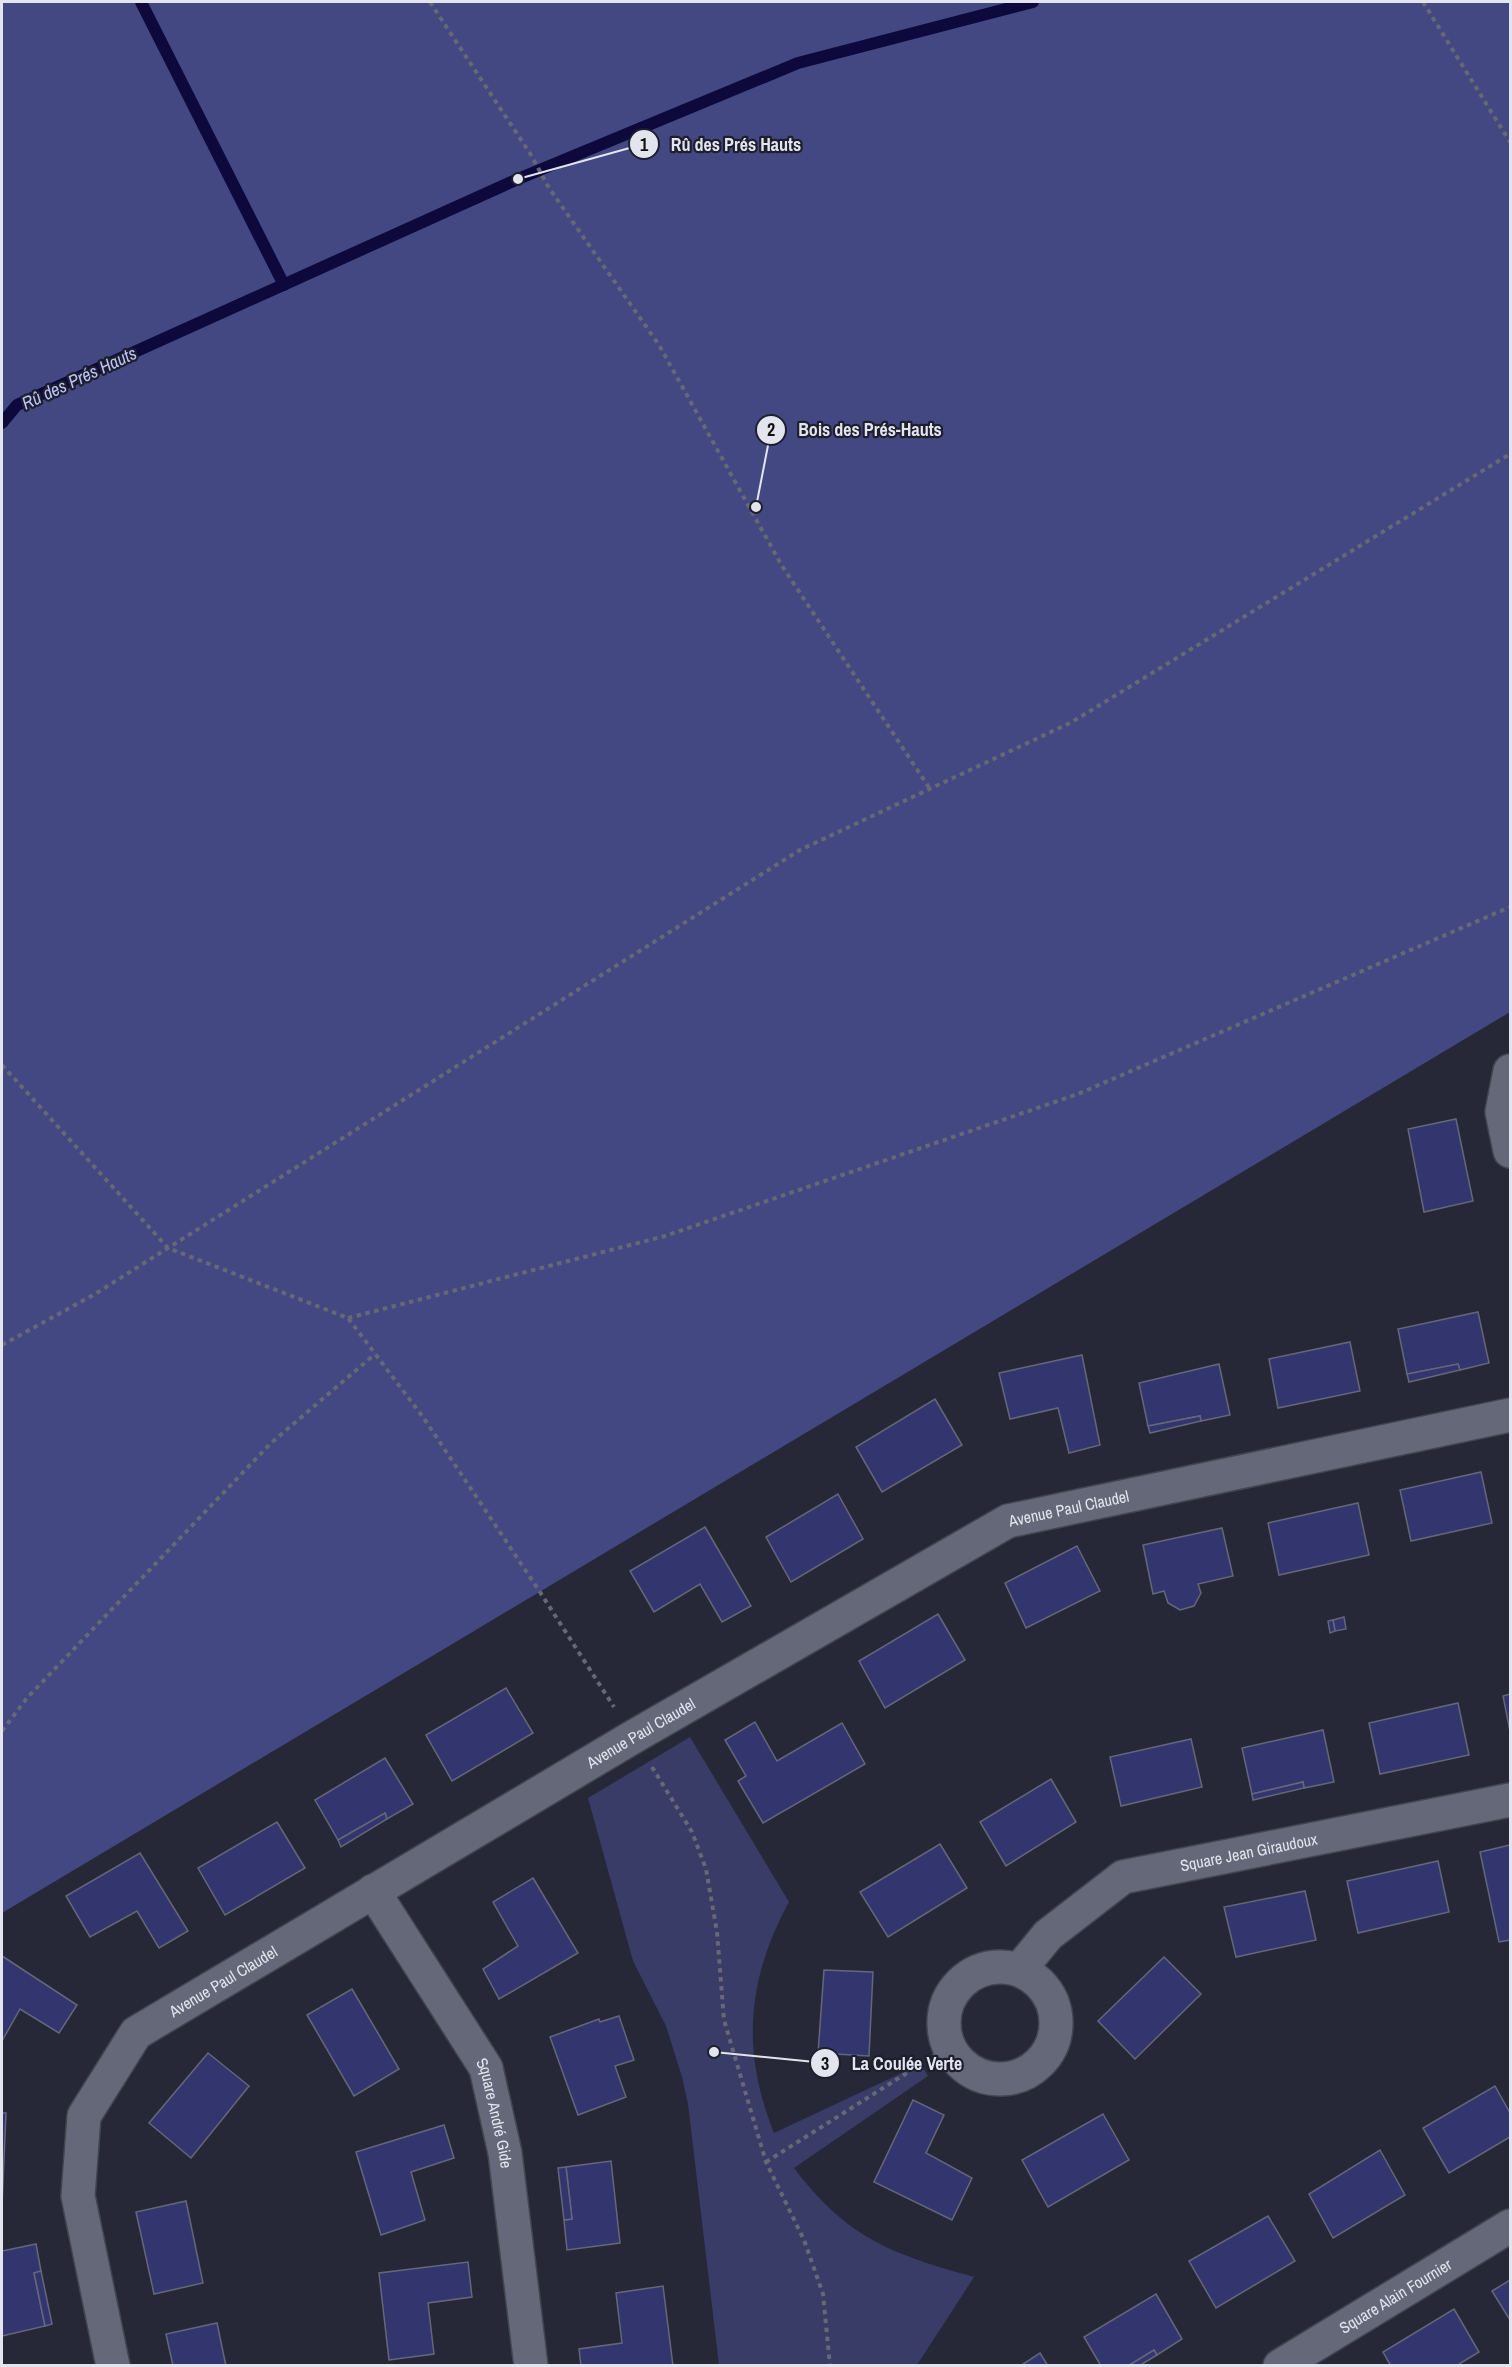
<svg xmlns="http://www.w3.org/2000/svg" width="1512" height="2367" viewBox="0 0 1512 2367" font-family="'Archivo Narrow',sans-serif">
  <rect width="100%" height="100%" fill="#262837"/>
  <path fill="#383c67" d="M690 1737 789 1902C747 1979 741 2051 774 2133L921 2064 928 2076 794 2168C848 2239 892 2254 974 2277L917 2365H719L688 2104 682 2077 666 2026 633 1961 588 1798Z"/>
  <polygon fill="#434882" points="2,2 1510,2 1510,1012 2,1913"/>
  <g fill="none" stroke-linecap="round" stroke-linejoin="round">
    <g stroke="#0e093d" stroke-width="12">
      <polyline points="141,2 284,285"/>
      <polyline points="2,423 17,405 518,179 798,63 1033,2"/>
    </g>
  </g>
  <g fill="#33366e" stroke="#646779" stroke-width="1.5">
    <polygon points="1456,1119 1473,1201 1424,1212 1408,1129"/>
    <polygon points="1478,1312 1489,1363 1460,1370 1458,1364 1407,1374 1398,1329"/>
    <polygon points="1350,1342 1360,1391 1278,1408 1269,1359"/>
    <polygon points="1082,1355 1100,1445 1069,1453 1058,1408 1010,1419 999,1373"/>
    <polygon points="1219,1364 1230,1415 1201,1421 1200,1416 1148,1426 1139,1383"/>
    <polygon points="1458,1364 1460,1370 1409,1382 1407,1374"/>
    <polygon points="935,1399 962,1445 882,1492 856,1447"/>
    <polygon points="1200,1416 1201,1421 1150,1433 1148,1426"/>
    <polygon points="1481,1472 1492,1523 1411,1541 1400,1490"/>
    <polygon points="838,1494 863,1539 791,1582 766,1537"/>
    <polygon points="1358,1503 1369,1555 1279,1575 1268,1523"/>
    <polygon points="705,1527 751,1606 722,1622 700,1584 654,1612 630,1571"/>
    <polygon points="1222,1528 1233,1576 1198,1584 1201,1593 1194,1606 1180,1610 1168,1603 1164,1591 1153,1594 1143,1545"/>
    <polygon points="1077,1546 1100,1591 1026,1628 1005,1583"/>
    <polygon points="938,1614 965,1660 885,1708 859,1661"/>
    <polygon points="1344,1617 1346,1629 1335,1631 1333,1620"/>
    <polygon points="1333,1620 1335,1631 1330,1633 1328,1621"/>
    <polygon points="506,1688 533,1733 452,1781 426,1735"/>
    <polygon points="1510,1694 1510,1731 1503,1696"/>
    <polygon points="1458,1703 1469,1755 1380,1774 1369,1723"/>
    <polygon points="755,1722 777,1761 842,1723 865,1764 763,1823 738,1781 746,1776 725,1740"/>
    <polygon points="1323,1730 1334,1782 1304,1788 1303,1782 1252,1794 1242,1748"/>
    <polygon points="1191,1739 1202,1787 1121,1806 1110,1757"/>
    <polygon points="385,1758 413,1804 387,1819 385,1813 338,1840 315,1800"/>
    <polygon points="1051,1779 1076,1822 1006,1866 980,1822"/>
    <polygon points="1303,1782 1304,1788 1253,1800 1252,1794"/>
    <polygon points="385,1813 387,1819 341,1847 338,1840"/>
    <polygon points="277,1822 305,1868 225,1915 198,1868"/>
    <polygon points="940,1844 967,1888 888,1937 860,1892"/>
    <polygon points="1510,1845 1510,1940 1499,1942 1480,1852"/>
    <polygon points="140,1853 188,1931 159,1948 137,1911 90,1937 66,1896"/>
    <polygon points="1438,1861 1449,1912 1358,1933 1347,1881"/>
    <polygon points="533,1878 578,1953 499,1999 483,1969 518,1946 493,1902"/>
    <polygon points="1305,1891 1316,1940 1236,1957 1224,1907"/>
    <polygon points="2,1956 77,2005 59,2033 20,2009 2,2041"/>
    <polygon points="1164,1957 1201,1994 1135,2059 1098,2021"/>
    <polygon points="824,1970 873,1972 869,2056 818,2053"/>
    <polygon points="352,1989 399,2069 354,2096 307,2015"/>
    <polygon points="619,2016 634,2060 615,2066 626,2097 578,2115 550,2037 599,2019 600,2022"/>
    <polygon points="208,2053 249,2086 191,2158 149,2123"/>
    <polygon points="1495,2086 1510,2113 1510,2137 1449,2173 1423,2128"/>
    <polygon points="913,2100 944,2115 926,2153 972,2178 952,2220 874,2182"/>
    <polygon points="2,2113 6,2113 2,2206"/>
    <polygon points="1103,2114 1129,2160 1048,2207 1022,2160"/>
    <polygon points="444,2125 454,2158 411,2172 425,2220 381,2235 356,2152"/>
    <polygon points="1380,2150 1405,2195 1333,2238 1309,2194"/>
    <polygon points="611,2161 620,2243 567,2250 564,2220 572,2219 566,2167"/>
    <polygon points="566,2167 572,2219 564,2220 558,2168"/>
    <polygon points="186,2201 203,2283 154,2294 136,2212"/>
    <polygon points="1268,2216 1295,2261 1216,2308 1189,2261"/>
    <polygon points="36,2244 41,2271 34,2273 45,2326 2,2336 2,2251"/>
    <polygon points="468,2262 472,2297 428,2303 434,2354 389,2360 379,2273"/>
    <polygon points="41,2271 52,2324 45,2326 34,2273"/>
    <polygon points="1510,2280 1510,2320 1492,2291"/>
    <polygon points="663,2286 673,2366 581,2366 579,2349 622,2343 616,2293"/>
    <polygon points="1156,2294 1182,2339 1157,2355 1154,2350 1128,2366 1101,2366 1084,2337"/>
    <polygon points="1454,2309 1479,2352 1456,2366 1391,2366 1383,2352"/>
    <polygon points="217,2323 226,2366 173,2366 166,2334"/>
    <polygon points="1154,2350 1157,2355 1139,2366 1128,2366"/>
    <polygon points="1040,2353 1048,2366 1020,2366"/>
  </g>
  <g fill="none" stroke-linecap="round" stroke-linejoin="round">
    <g stroke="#424450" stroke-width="36">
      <g id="minor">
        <polyline points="1510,1071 1502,1112 1510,1151"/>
        <path id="s1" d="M373 1891 486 2068 505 2153 531 2366"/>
        <circle cx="1000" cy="2023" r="56"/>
        <path id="s2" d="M1020 1969 1048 1935 1123 1877 1510 1800"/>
        <path id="s3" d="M113 2366 78 2196 84 2116 136 2033 633 1737 1008 1521 1510 1415"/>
        <path id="s4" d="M1280 2366 1510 2226"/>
      </g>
    </g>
    <g stroke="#666875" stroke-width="4" stroke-dasharray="4.5 4.5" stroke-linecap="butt">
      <polyline points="430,2 531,155 549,188 659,345 782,566 930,789"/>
      <polyline points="1423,2 1510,142"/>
      <polyline points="2,1065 168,1248 348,1318 423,1417 538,1589 614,1707"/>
      <polyline points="348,1318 665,1236 1078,1094 1510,907"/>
      <polyline points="2,1345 95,1294 800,850 1072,722 1510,454"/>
      <polyline points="2,1731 27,1698 270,1444 375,1354"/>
      <polyline points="652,1767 692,1832 706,1869 717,1932 724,2020 766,2162 804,2240 823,2294 830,2366"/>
      <polyline points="766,2162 948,2047"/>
    </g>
    <use href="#minor" stroke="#656879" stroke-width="33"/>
  </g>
  <g text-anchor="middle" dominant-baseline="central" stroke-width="4.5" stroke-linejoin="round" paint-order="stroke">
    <g font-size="16" fill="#e2e4ee" stroke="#1d1f2d">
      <text stroke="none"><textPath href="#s3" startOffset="1425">Avenue Paul Claudel</textPath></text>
      <text stroke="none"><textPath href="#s3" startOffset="939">Avenue Paul Claudel</textPath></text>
      <text stroke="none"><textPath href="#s2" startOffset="267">Square Jean Giraudoux</textPath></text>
      <text stroke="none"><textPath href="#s3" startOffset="453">Avenue Paul Claudel</textPath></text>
      <text stroke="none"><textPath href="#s1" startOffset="256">Square André Gide</textPath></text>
      <text stroke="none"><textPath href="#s4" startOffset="135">Square Alain Fournier</textPath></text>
    </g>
    <g font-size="18" font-style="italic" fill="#bbc3f8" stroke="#1d1f2d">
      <text transform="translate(79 378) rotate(-25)">Rû des Prés Hauts</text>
    </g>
  </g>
  <path fill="none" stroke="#e2e4ee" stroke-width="2" d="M518 179L644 144M756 507L771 430M714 2052L825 2063"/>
  <g fill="#e2e4ee" stroke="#1d1f2d" stroke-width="2">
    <circle cx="518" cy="179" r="6"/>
    <circle cx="756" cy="507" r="6"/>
    <circle cx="714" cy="2052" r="6"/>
    <circle cx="644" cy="144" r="15"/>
    <circle cx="771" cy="430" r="15"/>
    <circle cx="825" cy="2063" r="15"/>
  </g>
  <g font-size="18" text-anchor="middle" font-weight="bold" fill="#111">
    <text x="644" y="151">1</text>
    <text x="771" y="436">2</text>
    <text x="825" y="2070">3</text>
  </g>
  <g font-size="18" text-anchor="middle" font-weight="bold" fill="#e2e4ee" stroke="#1d1f2d" stroke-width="4.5" stroke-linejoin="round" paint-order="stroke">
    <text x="736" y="151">Rû des Prés Hauts</text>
    <text x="870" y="436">Bois des Prés-Hauts</text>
    <text x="907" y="2070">La Coulée Verte</text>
  </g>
  <rect width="1512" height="2367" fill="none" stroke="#e2e4ee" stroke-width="6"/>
</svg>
